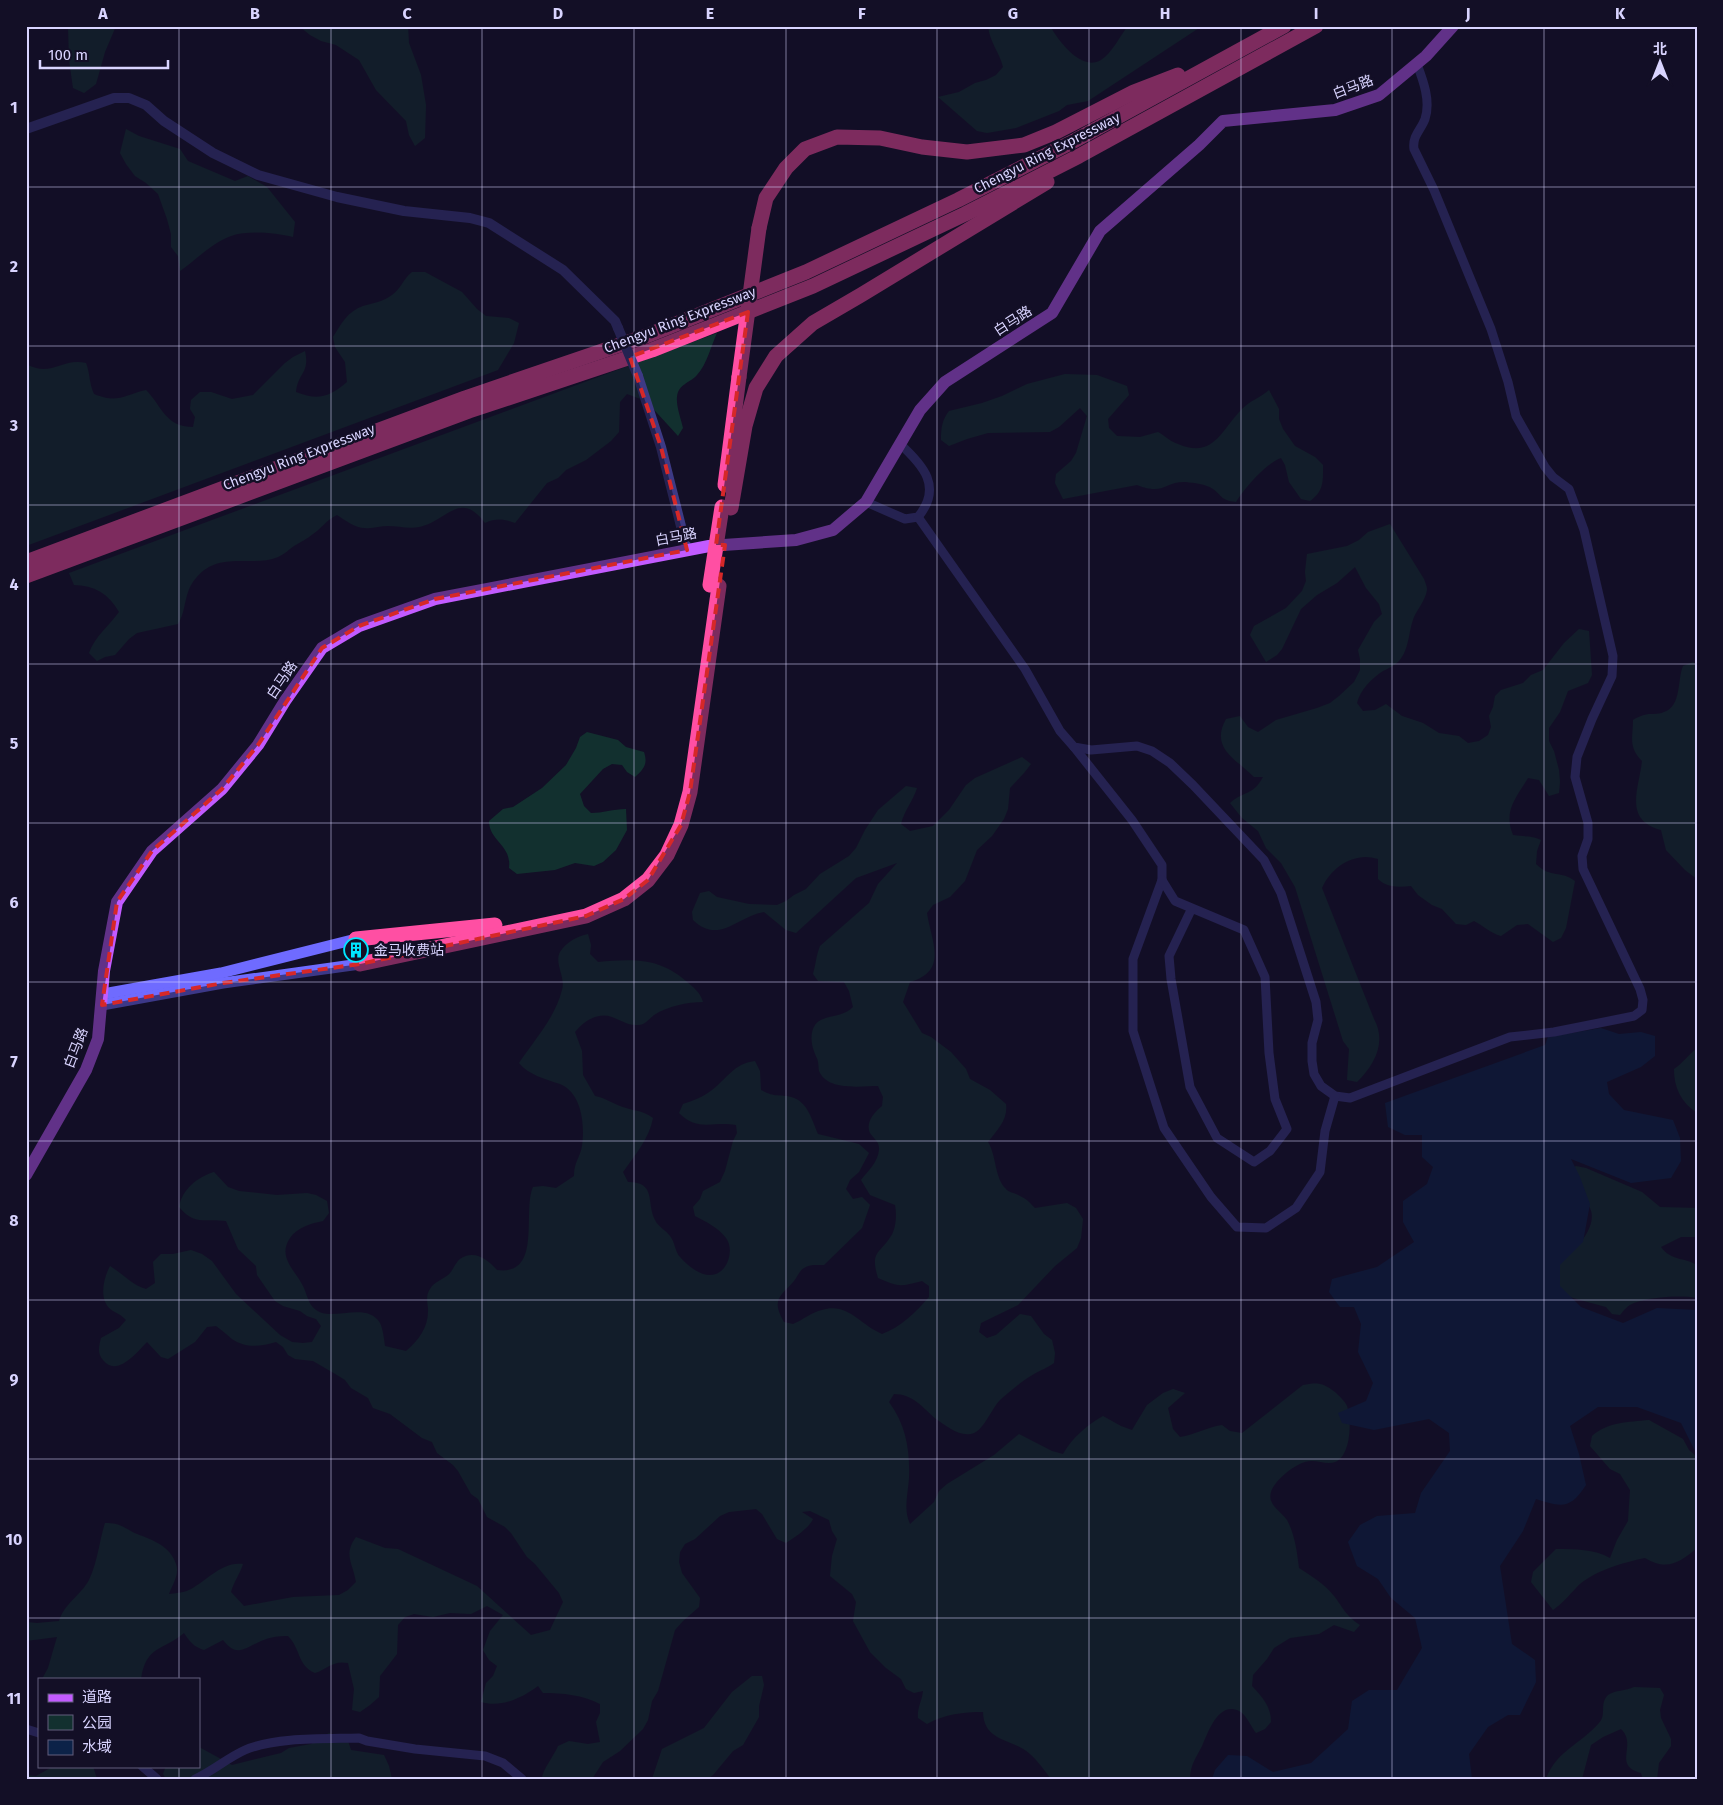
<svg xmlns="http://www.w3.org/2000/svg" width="1723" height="1805" viewBox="0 0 1723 1805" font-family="'Fira Sans','Noto Sans SC',sans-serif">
  <rect width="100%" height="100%" fill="#130f26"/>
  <g fill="#12302f">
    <polygon points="68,26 116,26 105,52 96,84 84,93 73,88 69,60"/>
    <polygon points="299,26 408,26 409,43 421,75 426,105 425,138 415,146 409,135 406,121 376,90 359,60 336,45 321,41 310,35"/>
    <path d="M988 26H1050C1058 40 1081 72 1101 60 1112 53 1120 36 1128 26H1202L1088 101 1067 105 1059 111 1016 128 987 133 977 131 938 97 959 92 975 83 986 80 996 75 1003 67C999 51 990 43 988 26Z"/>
    <path d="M126 129 139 136 180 149 188 161 235 181 248 176 267 187 295 222 293 237C276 233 248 230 231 236 212 243 197 259 180 271L178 256 171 247V234L167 219 158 194 146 183 135 176 126 164 120 153Z"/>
    <path d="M412 272H425L462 292 477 309 486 316 509 318 519 323 514 343 498 370 26 546V364C51 378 63 357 86 363 90 373 89 383 94 394 118 404 124 395 146 390 162 406 165 427 193 427L195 417 190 409 191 400 200 392H211L232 399 253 395 285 363 293 357 305 351C310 374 298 372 296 392 318 401 329 397 347 382L345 362 335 347 333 337C341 324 348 311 363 306 373 303 383 302 392 295 401 289 403 279 412 272Z"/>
    <path d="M717 333C711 346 707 364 697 375 690 383 678 384 677 397 676 406 681 419 683 428L678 436 646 401 627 394 620 402 619 432 611 441 586 460 566 470 558 478 547 483 515 523C504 519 496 518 485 523 460 489 446 522 419 527 409 529 398 526 388 526 380 526 372 529 365 528 355 528 345 520 337 515 325 521 323 527 313 534 307 539 300 542 294 546 288 550 285 554 278 557 252 568 219 550 196 578 183 593 187 610 178 624L137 633 129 639 115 655 105 657 97 661 89 653C95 636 109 626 119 612 109 594 94 585 74 585L69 573Z"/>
    <path d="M1065 374 1097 375 1127 386 1129 395 1108 419 1109 428 1117 436 1140 437 1158 432C1165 436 1171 442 1178 444 1213 459 1221 431 1241 410 1249 401 1260 398 1269 390L1279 409V419L1283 429 1295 446 1315 457 1323 465C1323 481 1324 491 1310 501L1301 499 1289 482 1285 465 1281 458C1266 463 1244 489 1236 502 1220 500 1223 496 1213 489 1206 484 1194 483 1186 482 1164 481 1165 496 1137 485L1063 499 1055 483 1056 474 1071 461 1076 453 1087 416 1080 408 1059 427 1050 432 988 433 967 439 949 446 941 440C941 428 942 420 949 411L982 403 1002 396 1027 384Z"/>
    <path d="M1390 524 1424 579C1425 582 1427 586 1427 590 1425 601 1418 608 1414 617 1408 632 1410 648 1399 661 1394 666 1389 668 1383 671 1372 678 1360 690 1357 703L1363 711 1375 710 1386 704 1402 716 1423 723 1439 733 1459 736 1468 743 1479 741 1488 735 1491 727 1489 716 1493 707 1495 696 1501 690 1523 683 1531 675 1543 670 1564 643 1579 629 1589 631 1592 675 1588 683 1568 691 1560 712 1549 728V741L1554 751 1559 770 1560 782 1559 793 1549 796 1539 780 1528 778C1516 798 1503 811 1513 835 1524 837 1531 835 1541 840L1537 851 1536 864C1551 879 1561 870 1575 881L1566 928 1561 938 1553 942 1528 924 1517 925 1501 936C1490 933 1484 926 1474 921L1466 925 1456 924 1442 909 1432 905 1418 895 1411 886C1398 887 1387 888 1378 879V859C1355 851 1331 867 1322 888L1374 1019C1387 1043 1374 1065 1357 1082L1347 1080 1349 1049 1343 1041 1295 887 1281 863 1266 848 1258 831 1242 818 1230 803C1243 791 1253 796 1263 777H1254C1235 758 1210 748 1226 719L1240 716 1248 727 1258 732 1276 720 1317 708 1330 703 1339 696 1354 682 1360 670V659L1358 650 1374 622 1382 614 1379 604 1366 588 1355 567 1337 583 1317 595 1301 609 1282 649 1277 655 1266 662 1250 635 1254 626 1286 608 1302 591 1306 581 1305 572 1307 554 1347 546 1359 540 1368 532Z"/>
    <path d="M1693 662 1697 665V697H1695L1697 699V879L1685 870 1666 850 1661 830C1623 820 1639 789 1642 761 1628 746 1633 739 1633 720 1636 718 1640 716 1644 715 1650 713 1658 715 1664 712 1682 706 1677 680 1683 666Z"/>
    <path d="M587 732 618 740 626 747 644 752C648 764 644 769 635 777L627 772 622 765 612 764 603 769 580 794 584 806 591 813C603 813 613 809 626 809L627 830 616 850 603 862 594 866 575 863 555 870 517 874 509 868C512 845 489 841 489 821L503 809 513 807 542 788 566 765 576 748 580 737Z"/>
    <path d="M1022 757 1031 764 1024 773 1010 788 1008 809 1004 819 992 836 977 850 965 881 950 897 933 905 927 913C931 941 949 971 910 982L903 1002 922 1033 931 1037 951 1052 966 1069 970 1079 990 1090 1006 1104C1008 1120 998 1129 988 1142 997 1157 994 1177 1006 1189 1009 1193 1016 1193 1020 1196 1027 1199 1030 1203 1035 1208L1067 1203 1076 1208 1083 1219 1081 1238 1077 1248 1055 1266 1018 1305 981 1323 979 1332 987 1338 996 1335 1020 1314 1031 1316 1044 1334 1052 1340 1055 1353 1054 1363C1047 1368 1041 1370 1034 1374 1022 1381 1010 1391 1000 1400 992 1408 984 1429 974 1433 961 1438 946 1426 936 1419 922 1407 913 1394 894 1394L889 1402C906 1425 910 1450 909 1478 908 1494 903 1509 910 1524L934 1502 939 1491 947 1484 994 1455 1019 1434 1052 1451 1063 1454C1072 1438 1087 1425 1103 1416L1121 1426 1132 1430 1147 1405 1163 1393 1173 1389 1185 1393 1168 1408 1173 1429 1180 1437C1195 1435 1207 1427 1222 1425L1230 1431 1242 1433 1303 1385C1318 1382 1323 1383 1335 1392 1339 1396 1345 1401 1347 1406 1352 1420 1351 1456 1335 1462 1328 1465 1320 1461 1312 1461 1299 1460 1275 1479 1271 1492 1267 1505 1281 1511 1287 1520 1295 1535 1297 1552 1299 1568 1311 1576 1325 1584 1334 1596 1344 1609 1345 1615 1360 1625L1354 1632 1334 1625 1319 1634 1290 1638 1274 1648 1267 1659 1253 1675 1252 1686C1262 1697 1271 1706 1271 1722L1265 1729 1256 1733C1251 1727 1247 1715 1239 1711 1218 1701 1208 1733 1202 1746 1196 1758 1190 1765 1190 1779H1051C1045 1771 1037 1760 1030 1754 1013 1738 984 1743 983 1712 963 1712 945 1714 927 1724L918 1718C917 1708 922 1701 923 1691L914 1693 906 1689 901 1679 886 1668 870 1652 853 1621 856 1602 852 1594 830 1576 832 1556 837 1539 832 1531 829 1520 810 1511 802 1512 813 1519C809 1528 795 1537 786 1543L777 1539 762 1514 756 1509 729 1512 720 1516 695 1539 685 1544 680 1552 679 1562 682 1573 700 1598 699 1607 683 1621 675 1630 658 1691 652 1701 648 1720 643 1729 620 1751 603 1762 592 1779H542C542 1770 554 1756 558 1746L569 1741 588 1744 600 1742 596 1722 600 1713V1704C583 1695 563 1693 543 1693L538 1686C522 1698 501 1708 481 1702L486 1683 493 1676 497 1666 489 1660 483 1650 490 1631 503 1615 487 1606 471 1614 450 1613 433 1617 414 1614 405 1617 398 1625 397 1654 380 1676 379 1697 370 1705 360 1712 352 1710 354 1689 348 1663C333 1660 327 1669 315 1673 297 1665 301 1649 288 1636 278 1636 270 1637 261 1641 245 1648 237 1658 223 1640L204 1650C194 1647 190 1642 184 1633 163 1651 146 1645 141 1679H42L48 1668 57 1637 26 1641V1622L37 1623 59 1621C64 1604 81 1595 89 1580 98 1561 99 1542 105 1523 122 1523 123 1528 137 1534 153 1540 170 1546 176 1564 180 1574 172 1585 169 1594 176 1593 183 1593 189 1590 207 1581 222 1561 243 1564 240 1574 234 1581 231 1592L244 1606 293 1597 339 1595 348 1590 356 1582C353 1563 343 1555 356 1537L385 1548 398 1549 477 1586 531 1635 550 1630 563 1602 559 1593 535 1564 527 1557 511 1533 505 1527 487 1517 478 1499 471 1494 458 1471 453 1465 437 1453 432 1442 422 1438 390 1414 373 1408 368 1398 351 1388 345 1380 337 1375 313 1361 295 1359 288 1355 283 1347 276 1342C261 1346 247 1349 232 1339 227 1335 222 1330 216 1326L207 1327 195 1342 168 1359 161 1357 147 1342C137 1352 117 1378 103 1360 97 1353 99 1346 101 1338L119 1328 126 1320C120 1314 120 1315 113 1311 98 1302 103 1279 110 1266 123 1274 132 1285 146 1289L155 1283 153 1262 161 1254H173L191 1250 202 1254 212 1261 236 1294 280 1335 292 1342 303 1343 312 1342 321 1326 316 1319 307 1316 300 1311 283 1306 275 1301 257 1275 256 1266 238 1249 226 1221C204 1218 195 1226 179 1207 182 1190 197 1177 214 1172L228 1187 239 1191 277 1195 307 1193 316 1195 327 1201 329 1213 323 1221C312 1223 296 1228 290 1238 277 1257 295 1270 303 1286 308 1296 308 1308 322 1313 339 1318 368 1303 380 1323 383 1329 384 1339 385 1346L406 1351C420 1339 429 1326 428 1308 427 1301 426 1295 430 1289 434 1282 442 1280 448 1275 453 1271 455 1263 460 1259 474 1249 488 1260 497 1270 543 1276 522 1212 533 1187L543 1186 556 1188 574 1176C574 1162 580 1158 582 1146 585 1125 582 1093 560 1084 545 1079 529 1075 519 1063 535 1039 555 1018 562 990 566 977 554 964 560 952 566 942 578 936 588 934L591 945 590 954 598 962C633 959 658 957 686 981 694 988 700 992 703 1002 687 1002 668 1006 654 1015 649 1019 645 1025 638 1025 628 1026 621 1020 612 1017 597 1012 584 1021 575 1032L582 1051 583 1075 595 1096C606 1098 615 1105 626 1108 638 1112 642 1110 653 1118 649 1139 635 1155 623 1172L628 1182C657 1182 646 1203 655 1220 658 1227 666 1230 670 1236 675 1242 675 1252 680 1257 688 1266 703 1279 716 1274 729 1269 734 1248 726 1238 719 1228 705 1221 695 1216L693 1207 700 1199 703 1191 720 1182 725 1171 733 1141 737 1133 736 1125C712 1121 698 1132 679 1113L683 1104C693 1101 703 1097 712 1090 728 1078 733 1064 755 1061L760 1071 761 1090C775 1098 779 1094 791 1097 808 1101 812 1121 818 1134L859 1144 869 1153 859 1172 850 1180 846 1189 853 1199 862 1197 870 1205 862 1228 824 1265C818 1265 809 1264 804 1268 800 1270 797 1277 794 1281 780 1297 771 1299 784 1322L793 1324C803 1320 812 1312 822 1310 848 1302 860 1325 882 1334 901 1327 916 1312 929 1297V1286L922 1281C899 1287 900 1287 878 1278 870 1251 879 1255 891 1236 896 1229 897 1214 895 1205L870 1195 861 1180C868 1171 878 1162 879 1150 880 1142 874 1139 870 1133 865 1122 875 1112 882 1106L883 1097 878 1086C861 1086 830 1091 820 1073 818 1070 819 1066 818 1062 818 1059 815 1055 814 1051 811 1043 810 1033 815 1025 823 1014 841 1019 853 1007L849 991 844 982 818 981 813 974C816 964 816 956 820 946L869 903 878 884 897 863 856 878 796 933 786 930 764 912C738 916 719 945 693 920L692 912 700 893 709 891 717 897 749 904 777 905 786 901 794 895 806 889 820 874 849 856 856 848 865 830 878 810 906 786 917 788C913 801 904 811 901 824L910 831 933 826 949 810 966 785 975 778Z"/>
    <path d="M1697 1048V1113C1681 1102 1674 1088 1674 1069 1683 1063 1688 1055 1697 1048Z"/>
    <path d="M1576 1166 1586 1168 1642 1192 1660 1207 1697 1208V1237H1681L1661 1247C1671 1261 1683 1257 1697 1265V1298C1680 1295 1650 1297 1634 1303 1628 1305 1624 1310 1620 1315L1612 1314 1606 1307 1573 1298 1557 1291 1553 1269C1567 1257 1600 1230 1590 1208 1584 1196 1575 1183 1568 1171Z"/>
    <path d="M1649 1420 1683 1439 1689 1450 1697 1457V1548C1679 1563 1667 1571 1645 1558 1624 1562 1590 1572 1576 1588 1568 1596 1563 1603 1553 1610L1531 1582 1533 1572 1556 1549C1575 1549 1594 1549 1610 1558L1617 1540 1628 1521 1630 1490 1620 1474 1610 1469 1590 1446 1592 1436C1607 1422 1629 1422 1649 1420Z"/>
    <polygon points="752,1676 762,1676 764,1685 759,1706 759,1717 743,1745 733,1751 713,1775 707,1779 652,1779 662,1749 704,1728 732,1692"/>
    <path d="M1634 1687 1660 1688 1664 1695 1660 1710 1661 1718 1671 1739V1746L1659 1763 1657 1779H1643L1641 1773C1612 1765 1638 1745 1621 1729L1603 1737 1591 1745 1582 1779H1546C1556 1751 1581 1744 1599 1723 1607 1715 1599 1704 1608 1695 1615 1690 1626 1691 1634 1687Z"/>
    <polygon points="329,1733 348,1741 351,1750 384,1755 389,1766 392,1779 166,1779 163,1774 166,1766 199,1766 199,1747 232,1765 281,1753 289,1748 311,1744"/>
    <polygon points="54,1766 93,1766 97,1779 26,1779 26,1775 36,1776"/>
  </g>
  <path fill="#0c2248" d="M1601 1028 1619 1034 1641 1032 1655 1036V1056L1641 1067 1607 1082 1609 1094 1624 1110 1673 1120 1680 1138 1681 1161 1671 1178 1631 1183 1571 1159 1580 1177 1590 1204 1583 1242 1560 1265V1286L1581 1307 1623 1323 1657 1308 1697 1310V1455L1681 1423 1637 1407H1598L1570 1426 1579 1454 1586 1485C1570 1510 1561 1507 1536 1499L1523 1531 1500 1566 1512 1644 1535 1660 1536 1682 1520 1715H1508L1488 1727 1469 1754 1472 1779H1212L1215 1770 1228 1755 1247 1756 1273 1772 1311 1763 1348 1729 1352 1701 1369 1690H1397L1422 1648 1415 1618 1391 1598 1378 1579 1357 1566 1348 1542 1360 1525 1377 1516 1415 1513 1421 1493 1450 1451 1449 1433 1429 1419 1374 1430 1342 1423 1338 1413 1366 1401 1373 1383 1358 1352 1361 1324 1354 1307H1340L1329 1292 1332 1279 1377 1267 1414 1242 1403 1222V1201L1427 1184 1433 1167 1422 1157V1135H1405L1388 1127 1385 1103 1545 1045 1548 1037Z"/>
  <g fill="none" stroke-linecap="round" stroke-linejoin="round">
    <g stroke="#3d3a85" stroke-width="9">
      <path d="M866 502 905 519 918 517C943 487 923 465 900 444"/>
      <path d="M918 517 1025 669 1060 731 1074 747 1091 750 1137 746 1152 751 1170 763 1193 785 1264 860 1281 893 1316 1002 1318 1020 1312 1043V1061L1314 1074 1321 1086 1335 1096 1350 1098 1510 1037 1554 1032 1634 1016 1642 1010 1643 1000 1640 989 1583 869 1582 856 1588 839V823L1575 777 1577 757 1592 719 1612 676 1613 656 1584 530 1569 489 1553 477 1545 467 1516 416 1508 382 1491 329 1434 190 1414 149C1412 136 1421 130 1425 119 1431 101 1423 80 1417 64"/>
      <polyline points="1074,747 1132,820 1162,865 1162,880 1133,959 1133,1031 1164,1128 1211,1197 1237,1227 1266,1228 1296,1208 1320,1172 1325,1131 1335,1096"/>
      <polyline points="1162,880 1175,901 1244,930 1265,977 1269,1053 1275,1099 1287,1129 1270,1151 1254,1162 1217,1138 1190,1087 1171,979 1169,956 1192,908"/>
      <polyline points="26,1729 39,1733"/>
      <polyline points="142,1766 157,1779"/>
      <path d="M195 1779C213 1771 227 1758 245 1750 276 1737 325 1739 359 1738L367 1741 415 1749 485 1756 503 1763 522 1779"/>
    </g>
    <g stroke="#3d3a85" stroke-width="10">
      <polyline points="26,129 114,98 129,98 146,105 164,121 213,153 258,175 337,197 404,211 470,218 489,223 563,270 615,321 618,328"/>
      <polyline points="638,376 661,447 687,550"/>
    </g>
    <g stroke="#6f6bff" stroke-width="11">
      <polyline points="103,994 221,973 356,939"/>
      <polyline points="102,1005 223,983 360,964"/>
    </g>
    <polyline stroke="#c25bff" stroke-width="12" points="26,1175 86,1070 98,1039 104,971 117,902 152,851 222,789 258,745 285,701 322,648 359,626 435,599 709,546 796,540 833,530 866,502 920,410 945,382 1052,313 1100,231 1199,145 1223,121 1335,110 1379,95 1426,56 1453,26"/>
    <g stroke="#ff4fa3" stroke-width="15">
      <polyline points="759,228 766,198 786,168 805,149 837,137 880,138 922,147 967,152 1024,145 1056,132 1134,92 1178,75"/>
      <polyline points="725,485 739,377"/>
      <polyline points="731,508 745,426 756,388 776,356 813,323 861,295 1047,182"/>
      <polyline points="26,562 465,398 646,336 806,272 958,200 1072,142 1284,26"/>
      <polyline points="26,576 469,411 652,350 813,286 965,214 1079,156 1316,26"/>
      <polyline points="356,939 495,925"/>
      <polyline points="360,964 586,916 624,899 648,880 667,855 681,825 690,792 719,586"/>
    </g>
    <polyline stroke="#3d3a85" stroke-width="10" points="618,328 638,376"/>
    <g stroke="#ff4fa3" stroke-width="15">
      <polyline points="739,377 759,228"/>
      <polyline points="710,585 722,507"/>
    </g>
  </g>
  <path d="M0 0H1723V1805H0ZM748 312 716 545H725L690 792 681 825 648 880 624 899 586 916 360 964 223 983 102 1005 117 902 152 851 222 789 258 745 322 648 359 626 435 599 687 550 661 447 630 357Z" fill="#130f26" fill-opacity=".55" fill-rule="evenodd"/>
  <path fill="none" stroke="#d62828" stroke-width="4" stroke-dasharray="10 6" stroke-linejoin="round" d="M748 312 716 545H725L690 792 681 825 648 880 624 899 586 916 360 964 223 983 102 1005 117 902 152 851 222 789 258 745 322 648 359 626 435 599 687 550 661 447 630 357Z"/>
  <path fill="none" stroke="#d9d4ff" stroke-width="1" stroke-opacity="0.55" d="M179 26V1679M331 26V1779M482 26V1779M634 26V1779M786 26V1779M937 26V1779M1089 26V1779M1241 26V1779M1392 26V1779M1544 26V1779M26 187H1697M26 346H1697M26 505H1697M26 664H1697M26 823H1697M26 982H1697M26 1141H1697M26 1300H1697M26 1459H1697M26 1618H1697M179 1766V1779"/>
  <defs>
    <g id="building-ring" transform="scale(1.25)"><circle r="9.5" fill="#130f26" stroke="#00e5ff" stroke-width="1.5"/><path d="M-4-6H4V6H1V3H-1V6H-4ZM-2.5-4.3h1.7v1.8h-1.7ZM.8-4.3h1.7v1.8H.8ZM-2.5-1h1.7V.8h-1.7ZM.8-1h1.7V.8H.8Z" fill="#00e5ff"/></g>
  </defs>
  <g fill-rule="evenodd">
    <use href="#building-ring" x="356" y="950"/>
  </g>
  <g text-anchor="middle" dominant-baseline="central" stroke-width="5" stroke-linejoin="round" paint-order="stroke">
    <g font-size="14" fill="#d9d4ff" stroke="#130f26">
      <text transform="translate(1353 87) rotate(-21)">白马路</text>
      <text transform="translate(1047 153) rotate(-27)">Chengyu Ring Expressway</text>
      <text transform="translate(680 320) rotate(-21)">Chengyu Ring Expressway</text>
      <text transform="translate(1013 321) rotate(-33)">白马路</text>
      <text transform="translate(299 457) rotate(-21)">Chengyu Ring Expressway</text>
      <text transform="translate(676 537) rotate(-11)">白马路</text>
      <text transform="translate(282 680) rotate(-56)">白马路</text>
      <text transform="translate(76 1048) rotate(-69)">白马路</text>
    </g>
    <g font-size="14" fill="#d9d4ff" stroke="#130f26" text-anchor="start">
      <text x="374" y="950">金马收费站</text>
    </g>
  </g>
  <rect width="1723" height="1805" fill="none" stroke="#130f26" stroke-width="55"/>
  <rect x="38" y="1678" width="162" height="90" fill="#130f26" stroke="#625e7d"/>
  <rect x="48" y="1694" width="25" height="8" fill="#c25bff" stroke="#625e7d"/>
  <text x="82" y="1702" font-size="15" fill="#d9d4ff">道路</text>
  <rect x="48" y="1715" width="25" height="15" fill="#12302f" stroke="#625e7d"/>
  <text x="82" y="1728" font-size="15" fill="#d9d4ff">公园</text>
  <rect x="48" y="1740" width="25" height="15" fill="#0c2248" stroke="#625e7d"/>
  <text x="82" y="1752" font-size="15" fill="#d9d4ff">水域</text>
  <g transform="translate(1660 62)" stroke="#130f26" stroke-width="4" paint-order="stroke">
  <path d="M0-4L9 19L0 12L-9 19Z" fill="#d9d4ff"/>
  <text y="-8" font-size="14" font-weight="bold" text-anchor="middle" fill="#d9d4ff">北</text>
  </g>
  <path d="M40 60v8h128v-8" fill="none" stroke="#d9d4ff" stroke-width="2.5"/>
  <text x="48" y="60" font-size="15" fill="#d9d4ff" stroke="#130f26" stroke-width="4" paint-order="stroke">100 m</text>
  <rect x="28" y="28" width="1668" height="1750" fill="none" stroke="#d9d4ff" stroke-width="2"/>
  <g font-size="16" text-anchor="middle" font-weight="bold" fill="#d9d4ff">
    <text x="103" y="19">A</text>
    <text x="255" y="19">B</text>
    <text x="407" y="19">C</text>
    <text x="558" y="19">D</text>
    <text x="710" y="19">E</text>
    <text x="862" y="19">F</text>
    <text x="1013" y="19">G</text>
    <text x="1165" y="19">H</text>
    <text x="1316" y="19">I</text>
    <text x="1468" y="19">J</text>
    <text x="1620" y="19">K</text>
    <text x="14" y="113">1</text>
    <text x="14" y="272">2</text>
    <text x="14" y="431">3</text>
    <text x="14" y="590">4</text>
    <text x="14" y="749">5</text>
    <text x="14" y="908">6</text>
    <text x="14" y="1067">7</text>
    <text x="14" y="1226">8</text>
    <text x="14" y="1385">9</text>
    <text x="14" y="1545">10</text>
    <text x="14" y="1704">11</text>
  </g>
</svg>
